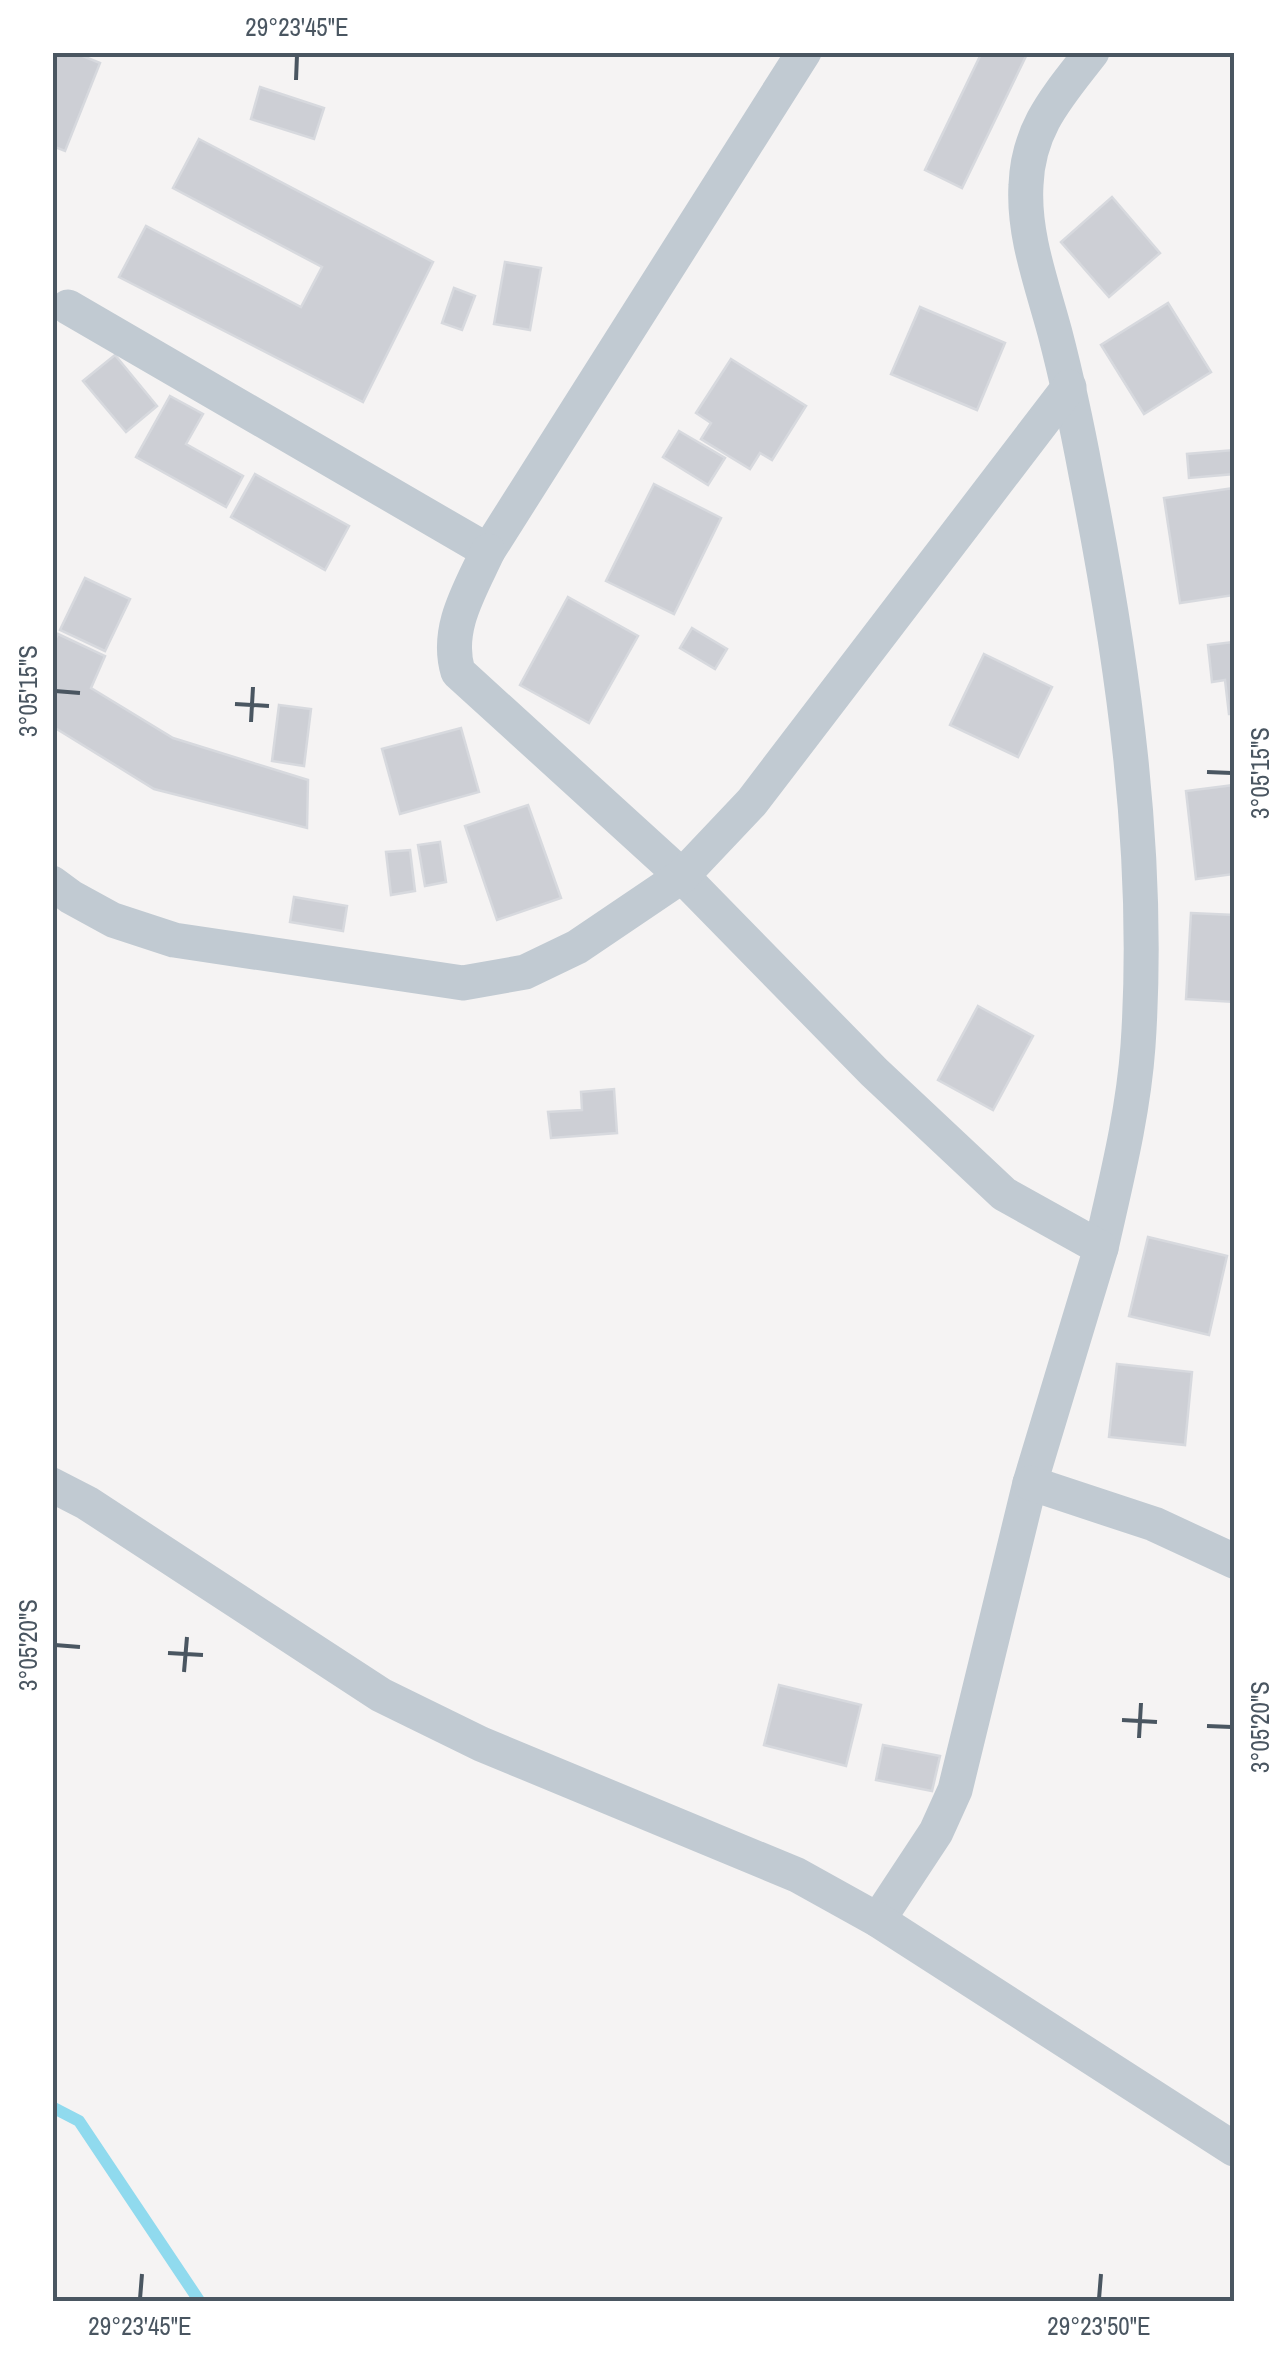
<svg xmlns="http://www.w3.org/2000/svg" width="1287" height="2354" viewBox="0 0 1287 2354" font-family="'Archivo Narrow',sans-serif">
  <rect width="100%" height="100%" fill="#f5f3f3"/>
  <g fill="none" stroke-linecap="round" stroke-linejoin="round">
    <polyline stroke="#90daee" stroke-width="12" points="52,2107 79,2121 200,2302"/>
  </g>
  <g fill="#cdcfd5" stroke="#d7d9de" stroke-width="2.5">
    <polygon points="52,52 73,52 100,63 65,151 52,146"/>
    <polygon points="982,52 1028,52 962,188 925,170"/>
    <polygon points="260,87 324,108 314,139 251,119"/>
    <polygon points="199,139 433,262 363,402 119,277 146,226 301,307 322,267 173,188"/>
    <polygon points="1112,197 1160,253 1109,297 1061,242"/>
    <polygon points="505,262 541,268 530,330 494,324"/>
    <polygon points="454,288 475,296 462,330 442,323"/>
    <polygon points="1168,303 1211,372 1144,414 1101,345"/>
    <polygon points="920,307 1005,343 977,410 891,374"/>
    <polygon points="115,355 157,406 126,432 83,381"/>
    <polygon points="731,359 806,406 772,460 760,453 750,469 701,439 711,423 696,413"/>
    <polygon points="170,396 203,414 186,444 243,476 226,507 136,457"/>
    <polygon points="679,431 725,458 708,485 663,457"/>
    <polygon points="1234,450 1234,474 1189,478 1187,454"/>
    <polygon points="255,474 349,526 325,570 231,517"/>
    <polygon points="654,484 721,518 674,614 606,581"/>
    <polygon points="1234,488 1234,595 1180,603 1164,498"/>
    <polygon points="85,578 130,599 105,651 60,630"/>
    <polygon points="568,597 638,636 589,723 520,685"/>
    <polygon points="692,628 727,649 715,669 680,648"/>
    <polygon points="58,634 105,656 91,688 173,738 308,780 307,828 154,789 52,726 52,646"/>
    <polygon points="1234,642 1234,714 1229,714 1225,680 1212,682 1208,645"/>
    <polygon points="984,654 1052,687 1018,757 950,725"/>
    <polygon points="279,705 311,709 304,766 272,761"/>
    <polygon points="461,728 479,792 400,814 382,749"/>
    <polygon points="1234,785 1234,874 1196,879 1186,791"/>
    <polygon points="528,805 561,898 497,920 465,826"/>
    <polygon points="440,842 446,882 425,886 418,845"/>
    <polygon points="410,850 415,891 391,895 386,852"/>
    <polygon points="294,897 347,906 343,931 290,922"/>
    <polygon points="1191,913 1234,915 1234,1002 1186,999"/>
    <polygon points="978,1006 1033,1036 993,1110 938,1080"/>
    <polygon points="614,1089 617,1133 551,1138 548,1112 582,1110 581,1092"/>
    <polygon points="1148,1237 1227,1256 1209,1335 1129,1316"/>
    <polygon points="1117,1364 1192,1372 1185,1445 1109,1437"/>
    <polygon points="779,1685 861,1705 846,1766 764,1745"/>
    <polygon points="883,1745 940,1756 932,1791 876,1780"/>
  </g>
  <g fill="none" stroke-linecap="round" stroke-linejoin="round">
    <g stroke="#c1cad2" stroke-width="35">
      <path d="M1092 52C1059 95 1028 127 1026 185 1023 235 1042 284 1055 333 1067 379 1077 426 1086 474 1123 662 1151 854 1138 1046 1133 1115 1116 1181 1101 1248"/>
      <polyline points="68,307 488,551 804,52"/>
      <path d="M488 551C470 590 445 629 458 672L682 876 874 1072 1004 1194 1101 1248 1030 1483 955 1790 936 1832 878 1920"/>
      <polyline points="52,883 71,897 113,920 174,940 463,983 525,972 577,947 682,876 752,802 1069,387"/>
      <polyline points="1030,1483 1154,1524 1234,1561"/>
      <polyline points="52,1485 87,1503 381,1695 481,1744 797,1875 878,1920 1234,2149"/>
    </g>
  </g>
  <path fill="none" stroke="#4a5661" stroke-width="4" d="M296 80 297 55M55 691 80 693M235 704 269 706M251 722 253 687M1207 772 1232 773M55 1645 80 1647M168 1653 203 1655M184 1672 187 1637M1122 1720 1157 1722M1207 1726 1232 1727M1139 1738 1141 1703M140 2299 142 2274M1099 2299 1101 2274"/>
  <rect width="1287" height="2354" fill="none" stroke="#ffffff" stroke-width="110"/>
  <rect x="55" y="55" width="1177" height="2244" fill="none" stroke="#4a5661" stroke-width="4"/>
  <g font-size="25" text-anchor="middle" fill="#4a5661">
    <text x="297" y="36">29°23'45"E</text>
    <text transform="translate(28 691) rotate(-90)" y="9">3°05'15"S</text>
    <text transform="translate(1260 773) rotate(-90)" y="9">3°05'15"S</text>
    <text transform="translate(28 1645) rotate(-90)" y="9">3°05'20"S</text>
    <text transform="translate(1260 1727) rotate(-90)" y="9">3°05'20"S</text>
    <text x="140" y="2335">29°23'45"E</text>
    <text x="1099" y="2335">29°23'50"E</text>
  </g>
</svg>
